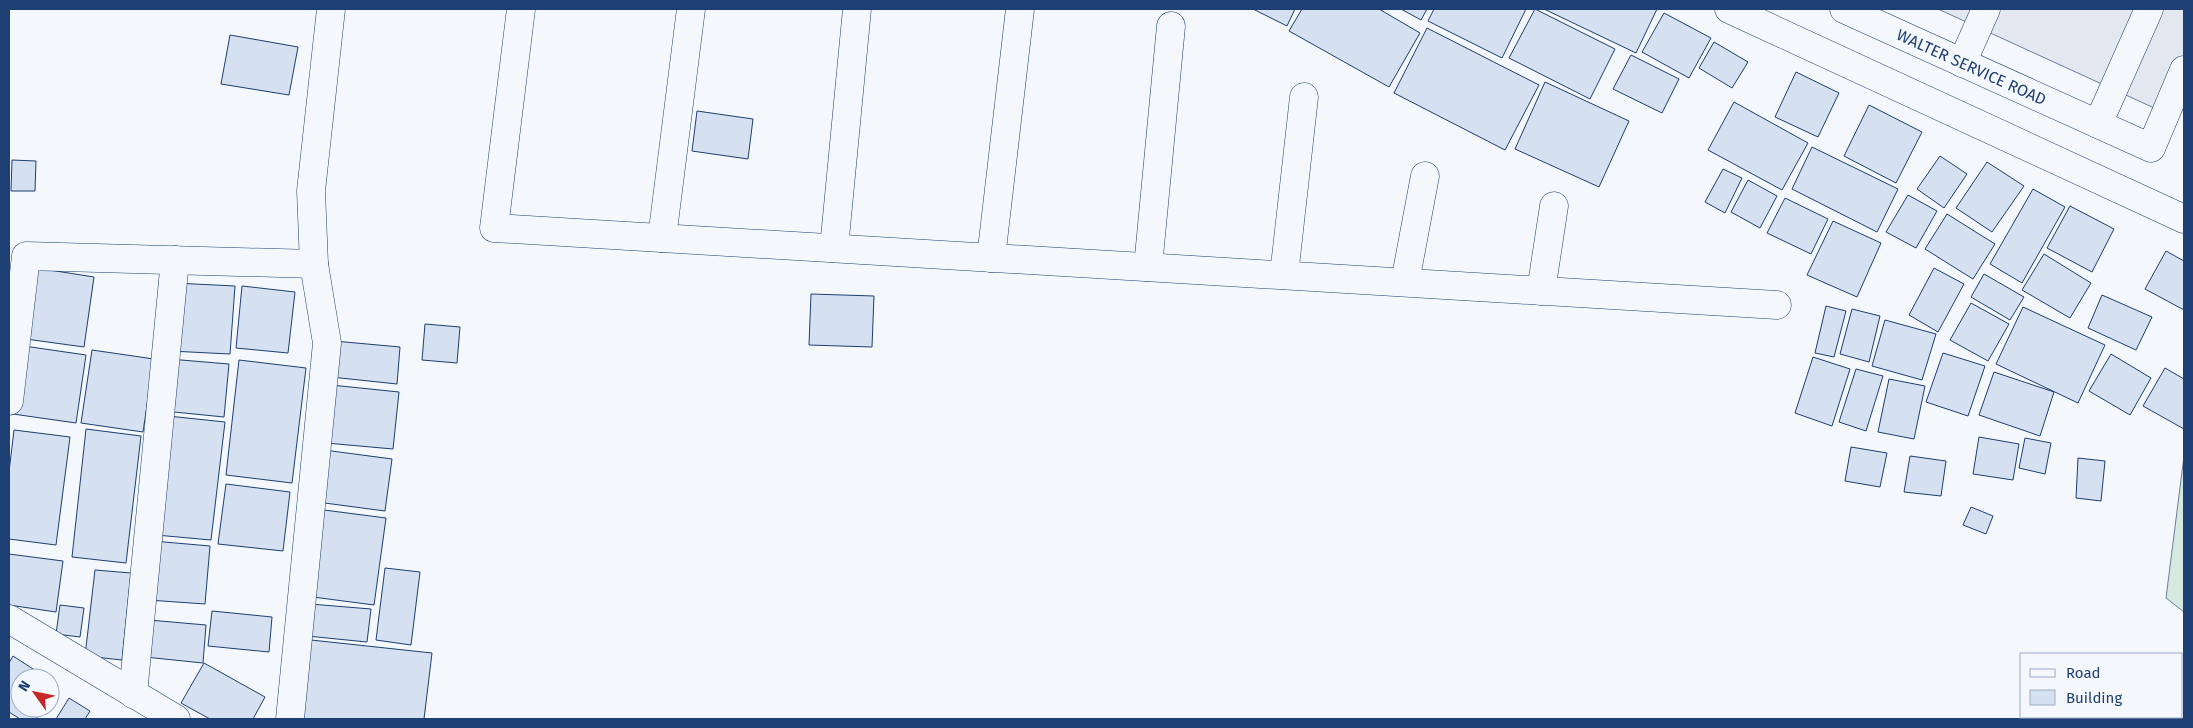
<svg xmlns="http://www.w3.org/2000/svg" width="2193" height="728" viewBox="0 0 2193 728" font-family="'Fira Sans',sans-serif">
  <rect width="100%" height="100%" fill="#f4f7fb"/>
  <polygon fill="#d7e8df" stroke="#687fa3" points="2184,456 2184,612 2166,598"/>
  <polygon fill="#e3e8f0" stroke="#687fa3" points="1938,9 2184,9 2184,99 2176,118"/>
  <g fill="#d5e0f0" stroke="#1d3f73">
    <polygon points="1253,9 1295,9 1287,26"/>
    <polygon points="1302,9 1379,9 1420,33 1389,87 1289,31"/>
    <polygon points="1401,9 1427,9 1421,20"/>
    <polygon points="1434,9 1526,9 1502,58 1428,21"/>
    <polygon points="1535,9 1615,49 1590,99 1509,58"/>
    <polygon points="1544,9 1657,9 1636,53"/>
    <polygon points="1664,13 1711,38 1689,78 1642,52"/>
    <polygon points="1427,28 1539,85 1505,150 1394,93"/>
    <polygon points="230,35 298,47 289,95 221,84"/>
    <polygon points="1714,42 1748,62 1732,88 1699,68"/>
    <polygon points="1631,55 1679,79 1662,113 1613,89"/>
    <polygon points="1796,72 1839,93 1818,137 1775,117"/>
    <polygon points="1545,82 1629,121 1599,187 1515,149"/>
    <polygon points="1734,102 1808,143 1782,190 1708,150"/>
    <polygon points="1869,105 1922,132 1896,183 1844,156"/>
    <polygon points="697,111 753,119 748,159 692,151"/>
    <polygon points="1812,147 1898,189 1877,232 1792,189"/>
    <polygon points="1940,156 1967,174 1944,208 1917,189"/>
    <polygon points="12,160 36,161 35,191 11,191"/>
    <polygon points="1987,162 2024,186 1992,232 1956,208"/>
    <polygon points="1723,169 1742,178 1725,213 1705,202"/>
    <polygon points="1748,180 1777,196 1760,228 1731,212"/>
    <polygon points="2033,189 2065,207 2022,283 1990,264"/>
    <polygon points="1908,195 1937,211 1916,248 1886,232"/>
    <polygon points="1785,198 1828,219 1811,254 1767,233"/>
    <polygon points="2070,206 2114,229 2092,272 2047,248"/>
    <polygon points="1947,214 1995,244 1973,279 1925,249"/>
    <polygon points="1833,221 1881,243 1857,297 1807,275"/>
    <polygon points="2166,251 2184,261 2184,310 2145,289"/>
    <polygon points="2044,254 2091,283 2070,318 2022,290"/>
    <polygon points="37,268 94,277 84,347 26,339"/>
    <polygon points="1934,268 1964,284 1938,332 1909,315"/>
    <polygon points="1984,274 2024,297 2010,320 1971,297"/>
    <polygon points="174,283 235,286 230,354 170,351"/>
    <polygon points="242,286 295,292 288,353 236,348"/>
    <polygon points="811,294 874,296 872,347 809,345"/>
    <polygon points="2102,295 2152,317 2136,350 2088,328"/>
    <polygon points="1971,303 2009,324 1988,361 1950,340"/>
    <polygon points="1826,306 1846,311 1834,357 1815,353"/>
    <polygon points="2023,307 2105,345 2078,403 1996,364"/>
    <polygon points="1852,309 1880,316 1869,362 1840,354"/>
    <polygon points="1885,320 1936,334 1922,380 1872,366"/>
    <polygon points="425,324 460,327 457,363 422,360"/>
    <polygon points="334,341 400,347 397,384 331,377"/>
    <polygon points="24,346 86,355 76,423 13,414"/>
    <polygon points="92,350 154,359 143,432 81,423"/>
    <polygon points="1943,353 1985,366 1968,416 1926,402"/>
    <polygon points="2111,354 2151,378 2130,415 2089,391"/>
    <polygon points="1813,357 1850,369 1832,426 1795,413"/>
    <polygon points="169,359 229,364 224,417 164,411"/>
    <polygon points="239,360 306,368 292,483 226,475"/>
    <polygon points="2165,368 2184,379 2184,429 2143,406"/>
    <polygon points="1856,369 1883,376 1866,431 1839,422"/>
    <polygon points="1994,372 2054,392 2040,436 1979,415"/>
    <polygon points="1889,379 1925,386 1914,439 1878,432"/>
    <polygon points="331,385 399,392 393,449 326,443"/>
    <polygon points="168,416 225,422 211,540 156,535"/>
    <polygon points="86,429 141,436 126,563 72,557"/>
    <polygon points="14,430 70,437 56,545 9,539 9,472"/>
    <polygon points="1979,437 2019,444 2013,480 1973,474"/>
    <polygon points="2025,438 2051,443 2045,474 2019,468"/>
    <polygon points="1851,447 1887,453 1880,487 1845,481"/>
    <polygon points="324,450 392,459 385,511 317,502"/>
    <polygon points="1910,456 1946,461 1941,496 1904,492"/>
    <polygon points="2078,458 2105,461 2101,501 2076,498"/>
    <polygon points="226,484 290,492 283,551 218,544"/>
    <polygon points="1971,507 1993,516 1986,534 1963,525"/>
    <polygon points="324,510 386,518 374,605 313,597"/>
    <polygon points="153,541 210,546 205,604 148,600"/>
    <polygon points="9,554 63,561 56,612 9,605"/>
    <polygon points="385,568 420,572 411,645 376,640"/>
    <polygon points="95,570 131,573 122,660 85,656"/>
    <polygon points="310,604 371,609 367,642 307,636"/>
    <polygon points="60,605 84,608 80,637 56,634"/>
    <polygon points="212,611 272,617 269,652 208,646"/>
    <polygon points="149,620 206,625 203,663 145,657"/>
    <polygon points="311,640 432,653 424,719 302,719"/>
    <polygon points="13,656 47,678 20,678 20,708 43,708 36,719 20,719 9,712 9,663"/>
    <polygon points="204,663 265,697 253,719 210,719 181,703"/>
    <polygon points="50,680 58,685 50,697"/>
    <polygon points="69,698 90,711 85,719 56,719"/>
  </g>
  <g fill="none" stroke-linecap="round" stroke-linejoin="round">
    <g stroke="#1d3f73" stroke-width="29">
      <g id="minor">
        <polyline points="521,9 494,228 1777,305"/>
        <polyline points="1729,9 2184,219"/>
        <path id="s1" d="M1844 9 2151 148 2184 70"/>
        <polyline points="1962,63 1986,9"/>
        <polyline points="2098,124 2149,9"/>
        <polyline points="662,238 691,9"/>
        <polyline points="834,248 857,9"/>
        <polyline points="991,258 1020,9"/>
        <polyline points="1148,267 1171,26"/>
        <polyline points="1284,275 1304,97"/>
        <polyline points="1405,282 1425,176"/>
        <polyline points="1541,291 1554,206"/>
        <polyline points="9,401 26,256 314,264"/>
        <polyline points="9,619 176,719"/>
        <polyline points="133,694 175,260"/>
        <polyline points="290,719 327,343 314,264 311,191 331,9"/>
      </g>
    </g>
    <use href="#minor" stroke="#f4f7fb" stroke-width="28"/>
  </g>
  <g text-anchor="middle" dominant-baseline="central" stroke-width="4" stroke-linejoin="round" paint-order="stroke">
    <g font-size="16" fill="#1d3f73" stroke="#f4f7fb">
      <text stroke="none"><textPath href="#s1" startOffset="140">WALTER SERVICE ROAD</textPath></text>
    </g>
  </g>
  <rect width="2193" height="728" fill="none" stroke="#1d3f73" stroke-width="20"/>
  <rect x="2020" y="653" width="162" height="65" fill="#f4f7fb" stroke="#9eadc5"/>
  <rect x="2030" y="669" width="25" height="8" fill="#f4f7fb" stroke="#9eadc5"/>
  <text x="2066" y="678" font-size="15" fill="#1d3f73">Road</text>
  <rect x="2030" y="690" width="25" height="15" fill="#d5e0f0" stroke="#9eadc5"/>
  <text x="2066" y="703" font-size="15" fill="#1d3f73">Building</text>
  <g transform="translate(35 693) rotate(303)"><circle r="24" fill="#f4f7fb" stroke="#9eadc5"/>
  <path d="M0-4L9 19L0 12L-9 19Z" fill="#c62828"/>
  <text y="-8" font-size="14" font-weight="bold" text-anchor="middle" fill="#1d3f73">N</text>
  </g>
</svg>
